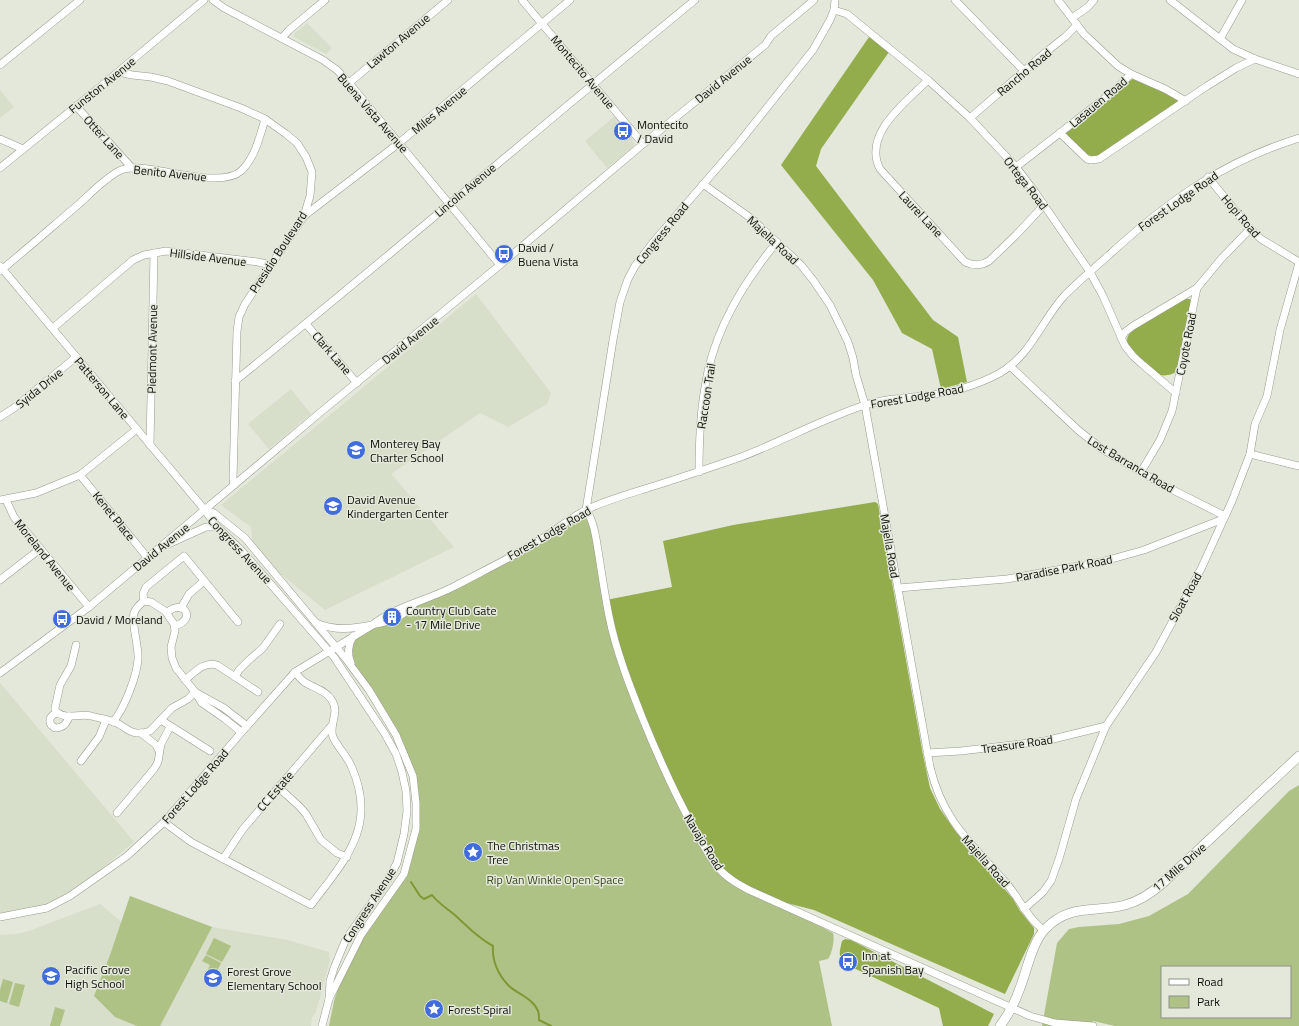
<svg xmlns="http://www.w3.org/2000/svg" width="1299" height="1026" viewBox="0 0 1299 1026" font-family="'Titillium Web',sans-serif">
  <rect width="100%" height="100%" fill="#e3e8da"/>
  <g fill="#d7dec9">
    <polygon points="307,23 332,48 326,54 294,37 294,34"/>
    <polygon points="0,90 14,107 0,118"/>
    <polygon points="615,116 631,136 634,144 633,147 607,168 585,141"/>
    <polygon points="476,294 551,393 547,404 508,427 480,413 391,474 454,547 325,610 260,557 253,547 251,527 221,505"/>
    <polygon points="291,389 311,414 269,449 248,424"/>
    <polygon points="0,683 134,842 87,881 43,907 0,915"/>
    <polygon points="130,896 212,927 287,940 329,952 330,960 316,1012 312,1018 311,1026 0,1026 0,935 16,934 29,931 100,904 122,922"/>
  </g>
  <g fill="#afc285" fill-rule="evenodd">
    <path d="M586 510 591 517 606 600 767 898 833 933C835 939 832 954 828 959L819 961 832 1026H329L334 1001 340 983 361 935 399 883 408 860 416 803 406 755 353 669 350 641 416 602 449 589Z"/>
    <path d="M1299 785V1026H1115L1093 1021 1091 1026H1042L1057 943 1069 929 1079 927 1119 924 1149 916 1188 894 1289 791ZM1162 967H1290V1017H1162Z"/>
    <polygon points="130,896 212,927 160,1026 137,1026 115,1017 94,996 110,955"/>
    <polygon points="214,938 231,946 222,962 206,954"/>
    <polygon points="206,955 221,963 213,979 205,975 210,965 202,961"/>
    <polygon points="3,979 13,982 7,1003 0,1001 0,990"/>
    <polygon points="15,983 25,985 19,1007 9,1004"/>
    <polygon points="55,1007 65,1010 60,1026 50,1026"/>
  </g>
  <g fill="#93ad4c">
    <polygon points="869,37 889,52 821,149 816,166 933,320 958,337 967,382 941,389 932,349 902,333 873,280 781,165"/>
    <path d="M1134 78 1140 79 1177 100V103L1097 157C1087 159 1072 140 1065 134L1125 84Z"/>
    <path d="M1186 299H1190L1191 301 1177 371C1173 375 1163 377 1157 374 1152 371 1129 347 1127 342 1127 340 1127 338 1128 336 1133 326 1175 305 1186 299Z"/>
    <polygon points="875,502 878,504 923,755 930,788 940,809 956,832 1013,899 1020,911 1034,928 1034,934 1005,994 814,910 767,898 728,877 703,844 635,700 606,600 672,587 663,541 733,525"/>
    <path d="M845 939 851 940 994 1014 988 1026H943L939 1008 845 964C837 957 840 950 842 941Z"/>
  </g>
  <g fill="none" stroke-linecap="round" stroke-linejoin="round">
    <path stroke="#7f9835" stroke-width="2" d="M411 882 420 896 424 899 432 895C439 904 448 909 456 916 468 927 478 938 493 946 492 960 498 974 508 985 517 994 533 998 538 1011 539 1013 539 1018 539 1020L551 1026"/>
    <g stroke="#979b8e" stroke-width="8">
      <g id="minor">
        <polyline points="213,0 224,8 323,60 337,70 349,83 500,265"/>
        <polyline points="522,0 643,144"/>
        <path d="M835 0 834 10 830 20 813 50 738 144 655 240 635 266 628 279 620 302 613 340 586 510C595 523 596 540 599 556 602 576 605 596 609 616 616 651 629 684 642 717 657 754 673 790 692 825 701 840 709 858 721 871 729 879 739 885 749 890L1030 1016 1055 1023 1093 1026"/>
        <polyline points="955,0 1024,71"/>
        <polyline points="1058,0 1084,34 1118,66 1131,74"/>
        <polyline points="1170,0 1233,49 1255,59 1299,74"/>
        <polyline points="834,10 847,14 928,80 970,118 1016,167 1035,192 1090,272 1103,296 1125,346 1133,356 1143,365 1176,393"/>
        <polyline points="1072,18 1088,7 1094,0"/>
        <polyline points="282,38 289,30 325,0"/>
        <polyline points="1220,39 1242,0"/>
        <polyline points="0,65 80,0"/>
        <polyline points="119,72 132,75 151,77 168,81 241,108 265,119 286,134 297,143 306,157 312,172 310,196 304,216 245,304 239,317 237,331 233,479 234,485"/>
        <path d="M928 80C906 102 862 134 880 169L965 262C974 266 981 266 989 261L1016 235 1044 205"/>
        <polyline points="349,83 448,0"/>
        <polyline points="76,106 132,168"/>
        <polyline points="970,118 1046,52 1065,37 1077,25"/>
        <polyline points="1060,133 1087,159 1091,160 1099,159 1207,86 1236,68 1255,59"/>
        <polyline points="0,139 23,149"/>
        <polyline points="1016,167 1114,91 1131,74 1165,89 1186,101"/>
        <polyline points="0,168 100,87 204,0"/>
        <polyline points="1208,177 1250,229 1261,239 1299,262"/>
        <path d="M703 184 752 219 801 265 813 280 830 305 848 342 853 358 856 375 865 405 930 767C943 821 971 843 1006 883 1015 893 1021 905 1029 915 1033 921 1039 926 1044 931"/>
        <polyline points="304,216 399,143 570,0"/>
        <polyline points="0,266 204,509 217,527 242,551 334,657 385,734 396,754 402,772 406,791 407,811 404,834 397,863 387,881 346,939 334,968 330,981 329,999"/>
        <path d="M0 271C27 249 53 226 79 204 91 193 104 179 119 171 130 166 143 168 155 170 176 173 224 186 241 171 255 158 260 136 265 119"/>
        <polyline points="306,324 357,383"/>
        <polyline points="53,328 133,260 144,255 166,251 258,262 270,265"/>
        <polyline points="1121,338 1125,332 1133,326 1197,288"/>
        <polyline points="1010,366 1078,430 1102,449 1165,486 1225,516"/>
        <path d="M235 381C390 256 541 126 695 0"/>
        <polyline points="0,417 14,408 76,357"/>
        <polyline points="150,445 154,253"/>
        <polyline points="1250,454 1299,466"/>
        <path d="M699 472C699 444 700 415 705 387 713 332 742 284 777 242"/>
        <polyline points="1141,472 1160,440 1172,411 1197,288 1221,259 1250,229"/>
        <polyline points="80,475 147,557"/>
        <polyline points="0,500 36,493 80,475 137,429"/>
        <polyline points="6,500 14,517 89,607"/>
        <polyline points="204,509 214,513 245,538 346,659 369,690 396,735 413,776 416,803 416,829 404,874 361,935 329,999 322,1026"/>
        <polyline points="166,545 206,527 217,527"/>
        <polyline points="0,580 40,549"/>
        <polyline points="898,588 1007,579 1101,562 1144,550 1223,519"/>
        <polyline points="144,601 151,602 165,611 174,624 175,631 171,647 172,658 176,668 195,692 202,703 225,719 241,732"/>
        <polyline points="181,608 189,594 204,581"/>
        <path d="M167 613C181 598 199 618 175 626"/>
        <path d="M316 623C335 631 352 629 372 625 382 623 392 621 401 615 405 613 409 609 413 605"/>
        <path d="M76 645 71 666 60 685 55 708V710C63 721 79 713 91 716 98 718 105 719 112 721 127 726 130 738 150 731L172 708 188 699 195 692"/>
        <path d="M351 663C347 654 348 645 353 636"/>
        <polyline points="0,673 89,607 322,411 500,265 643,144 765,45 771,36 814,0"/>
        <polyline points="235,677 239,670 249,660 263,648 280,624"/>
        <path d="M185 680C195 672 204 661 217 665L258 692"/>
        <polyline points="195,692 224,708 247,726"/>
        <path d="M57 713C51 715 48 719 51 725L55 728C63 728 67 724 69 716"/>
        <polyline points="161,720 210,751"/>
        <path d="M113 722C124 709 137 676 138 659 139 646 131 623 134 613 136 608 140 604 144 601L143 594 146 587 184 556 238 622"/>
        <polyline points="141,733 156,745 159,751"/>
        <polyline points="927,753 961,751 1045,741 1106,726"/>
        <polyline points="81,761 99,737 106,720"/>
        <polyline points="278,787 299,806 306,814 321,840 337,853 347,857"/>
        <polyline points="117,813 154,769 158,762 161,744 170,727"/>
        <path d="M164 822 191 842 311 905C344 861 378 827 352 768 348 757 338 748 333 737 328 724 341 713 331 699 325 690 314 688 306 683 301 680 298 676 295 672"/>
        <polyline points="223,859 243,829 332,725"/>
        <polyline points="1024,909 1043,892 1051,881 1059,859 1076,799 1106,726 1156,652 1201,569 1232,501 1250,454 1255,424 1267,396 1280,330 1299,263"/>
        <path d="M0 917 47 908 70 896 127 856 164 822 247 726 295 672 371 626C395 606 426 601 453 587 481 572 511 558 538 541 555 531 571 517 588 509 609 499 632 493 654 486 683 477 712 467 741 457 783 441 822 419 865 405 883 399 904 398 923 396 950 393 976 386 1000 373 1032 354 1041 321 1065 295 1079 281 1094 268 1109 255 1168 201 1222 162 1299 138"/>
      </g>
    </g>
    <g stroke="#979b8e" stroke-width="10">
      <path id="major" d="M1000 1026C1009 1014 1015 1002 1020 988 1027 970 1032 943 1045 929 1070 903 1095 913 1125 905 1140 901 1153 892 1164 882L1299 756"/>
    </g>
    <use href="#minor" stroke="#fff" stroke-width="7"/>
    <use href="#major" stroke="#fff" stroke-width="9"/>
  </g>
  <defs>
    <g id="bus-disc" transform="scale(1)"><circle r="9.5" fill="#406cdd" stroke="#e3e8da"/><path d="M-5-6H5V4H4V6H2V4H-2V6H-4V4H-5ZM-3.5-4V0h7V-4ZM-3.5 1.2v1.5H-2V1.2ZM2 1.2v1.5H3.5V1.2Z" fill="#fff"/></g>
    <g id="school-disc" transform="scale(1)"><circle r="9.5" fill="#406cdd" stroke="#e3e8da"/><path d="M0-5L7-2L0 1L-7-2ZM-4 1L0 2.5L4 1V4Q0 6-4 4Z" fill="#fff"/></g>
    <g id="building-disc" transform="scale(1)"><circle r="9.5" fill="#406cdd" stroke="#e3e8da"/><path d="M-4-6H4V6H1V3H-1V6H-4ZM-2.5-4.3h1.7v1.8h-1.7ZM.8-4.3h1.7v1.8H.8ZM-2.5-1h1.7V.8h-1.7ZM.8-1h1.7V.8H.8Z" fill="#fff"/></g>
    <g id="sight-disc" transform="scale(1)"><circle r="9.5" fill="#406cdd" stroke="#e3e8da"/><path d="M0-6L1.8-2.2L6-1.7L2.9 1.2L3.7 5.4L0 3.3L-3.7 5.4L-2.9 1.2L-6-1.7L-1.8-2.2Z" fill="#fff"/></g>
  </defs>
  <g fill-rule="evenodd">
    <use href="#bus-disc" x="623" y="131"/>
    <use href="#bus-disc" x="504" y="254"/>
    <use href="#school-disc" x="356" y="450"/>
    <use href="#school-disc" x="333" y="506"/>
    <use href="#building-disc" x="392" y="617"/>
    <use href="#bus-disc" x="62" y="619"/>
    <use href="#sight-disc" x="473" y="852"/>
    <use href="#bus-disc" x="848" y="962"/>
    <use href="#school-disc" x="51" y="976"/>
    <use href="#school-disc" x="213" y="978"/>
    <use href="#sight-disc" x="434" y="1009"/>
  </g>
  <g text-anchor="middle" dominant-baseline="central" stroke-width="3" stroke-linejoin="round" paint-order="stroke">
    <g font-size="12" fill="#0d0f0a" stroke="#e3e8da">
      <text transform="translate(398 41) rotate(-40)">Lawton Avenue</text>
      <text transform="translate(583 72) rotate(50)">Montecito Avenue</text>
      <text transform="translate(1024 72) rotate(-40)">Rancho Road</text>
      <text transform="translate(723 79) rotate(-39)">David Avenue</text>
      <text transform="translate(102 85) rotate(-39)">Funston Avenue</text>
      <text transform="translate(1098 102) rotate(-40)">Lasauen Road</text>
      <text transform="translate(439 110) rotate(-40)">Miles Avenue</text>
      <text transform="translate(373 113) rotate(49)">Buena Vista Avenue</text>
      <text transform="translate(104 137) rotate(48)">Otter Lane</text>
      <text transform="translate(170 173) rotate(6)">Benito Avenue</text>
      <text transform="translate(1026 183) rotate(52)">Ortega Road</text>
      <text transform="translate(465 190) rotate(-40)">Lincoln Avenue</text>
      <text transform="translate(1178 201) rotate(-35)">Forest Lodge Road</text>
      <text transform="translate(921 214) rotate(47)">Laurel Lane</text>
      <text transform="translate(1241 216) rotate(49)">Hopi Road</text>
      <text transform="translate(662 233) rotate(-51)">Congress Road</text>
      <text transform="translate(773 240) rotate(43)">Majella Road</text>
      <text transform="translate(278 252) rotate(-57)">Presidio Boulevard</text>
      <text transform="translate(208 257) rotate(7)">Hillside Avenue</text>
      <text transform="translate(410 340) rotate(-39)">David Avenue</text>
      <text transform="translate(1186 344) rotate(-79)">Coyote Road</text>
      <text transform="translate(152 349) rotate(-89)">Piedmont Avenue</text>
      <text transform="translate(332 353) rotate(49)">Clark Lane</text>
      <text transform="translate(39 388) rotate(-39)">Syida Drive</text>
      <text transform="translate(102 388) rotate(50)">Patterson Lane</text>
      <text transform="translate(706 396) rotate(-81)">Raccoon Trail</text>
      <text transform="translate(917 396) rotate(-10)">Forest Lodge Road</text>
      <text transform="translate(1131 464) rotate(31)">Lost Barranca Road</text>
      <text transform="translate(114 516) rotate(51)">Kenet Place</text>
      <text transform="translate(549 533) rotate(-30)">Forest Lodge Road</text>
      <text transform="translate(890 546) rotate(80)">Majella Road</text>
      <text transform="translate(161 547) rotate(-39)">David Avenue</text>
      <text transform="translate(240 550) rotate(47)">Congress Avenue</text>
      <text transform="translate(45 555) rotate(51)">Moreland Avenue</text>
      <text transform="translate(1064 568) rotate(-11)">Paradise Park Road</text>
      <text transform="translate(1185 597) rotate(-61)">Sloat Road</text>
      <text transform="translate(1017 744) rotate(-8)">Treasure Road</text>
      <text transform="translate(195 786) rotate(-49)">Forest Lodge Road</text>
      <text transform="translate(275 791) rotate(-49)">CC Estate</text>
      <text transform="translate(704 842) rotate(58)">Navajo Road</text>
      <text transform="translate(986 861) rotate(48)">Majella Road</text>
      <text transform="translate(1179 867) rotate(-41)">17 Mile Drive</text>
      <text transform="translate(369 905) rotate(-57)">Congress Avenue</text>
    </g>
    <g font-size="12" fill="#0d0f0a" stroke="#e3e8da" text-anchor="start">
      <text x="637" y="124">Montecito<tspan x="637" dy="14">/ David</tspan></text>
      <text x="518" y="247">David /<tspan x="518" dy="14">Buena Vista</tspan></text>
      <text x="370" y="443">Monterey Bay<tspan x="370" dy="14">Charter School</tspan></text>
      <text x="347" y="499">David Avenue<tspan x="347" dy="14">Kindergarten Center</tspan></text>
      <text x="406" y="610">Country Club Gate<tspan x="406" dy="14">- 17 Mile Drive</tspan></text>
      <text x="76" y="619">David / Moreland</text>
      <text x="487" y="845">The Christmas<tspan x="487" dy="14">Tree</tspan></text>
      <text x="862" y="955">Inn at<tspan x="862" dy="14">Spanish Bay</tspan></text>
      <text x="65" y="969">Pacific Grove<tspan x="65" dy="14">High School</tspan></text>
      <text x="227" y="971">Forest Grove<tspan x="227" dy="14">Elementary School</tspan></text>
      <text x="448" y="1009">Forest Spiral</text>
    </g>
    <g font-size="12" fill="#3c471f" stroke="#e3e8da">
      <text x="555" y="879">Rip Van Winkle Open Space</text>
    </g>
  </g>
  <rect x="1161" y="966" width="130" height="52" fill="#e3e8da" stroke="#8d9187"/>
  <rect x="1169" y="979" width="20" height="6" fill="#ffffff" stroke="#8d9187"/>
  <text x="1197" y="986" font-size="12" fill="#0d0f0a">Road</text>
  <rect x="1169" y="996" width="20" height="12" fill="#afc285" stroke="#8d9187"/>
  <text x="1197" y="1006" font-size="12" fill="#0d0f0a">Park</text>
</svg>
